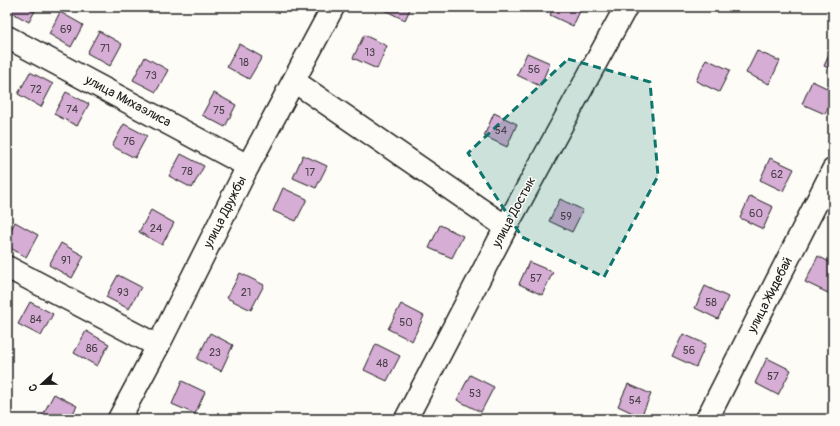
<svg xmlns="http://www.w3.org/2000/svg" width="840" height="426" viewBox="0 0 840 426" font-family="Pangolin,sans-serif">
  <rect width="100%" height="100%" fill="#fdfcf7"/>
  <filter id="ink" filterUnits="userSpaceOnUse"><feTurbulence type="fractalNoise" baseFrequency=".025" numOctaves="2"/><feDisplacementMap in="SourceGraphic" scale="8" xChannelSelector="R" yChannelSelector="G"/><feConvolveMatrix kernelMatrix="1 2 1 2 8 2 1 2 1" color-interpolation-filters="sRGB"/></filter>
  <g filter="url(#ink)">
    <g fill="#d6add4" stroke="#1c1c1c">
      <polygon points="7,7 37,7 29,22 7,10"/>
      <polygon points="383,7 411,7 405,20 382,9"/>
      <polygon points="554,7 582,7 573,26 550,15"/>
      <polygon points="60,12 83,25 71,47 49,34"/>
      <polygon points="99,31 122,44 110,66 87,53"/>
      <polygon points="364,35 387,46 377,69 353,58"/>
      <polygon points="239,44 262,57 249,79 227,67"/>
      <polygon points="833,46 833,70 824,66"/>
      <polygon points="757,51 780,61 769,84 746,73"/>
      <polygon points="527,53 550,63 540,86 517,75"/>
      <polygon points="145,57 168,70 156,92 133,80"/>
      <polygon points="706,59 730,70 719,92 696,81"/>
      <polygon points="30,72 53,84 41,107 18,94"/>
      <polygon points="812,81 833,91 833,97 825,114 802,104"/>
      <polygon points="66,92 89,104 77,126 54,114"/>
      <polygon points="214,93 236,105 225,127 202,115"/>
      <polygon points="494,113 517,124 507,147 484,136"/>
      <polygon points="124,124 147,136 135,158 112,146"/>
      <polygon points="181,154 204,166 192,188 169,176"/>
      <polygon points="303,155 327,166 316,188 293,178"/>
      <polygon points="770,158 794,169 783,191 760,180"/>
      <polygon points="283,188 307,199 296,221 273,211"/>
      <polygon points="750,196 773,207 763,229 740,218"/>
      <polygon points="560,199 583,210 572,232 549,221"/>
      <polygon points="151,210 174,223 162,245 139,232"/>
      <polygon points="15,222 38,235 26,257 7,246 7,238"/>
      <polygon points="440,225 463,236 452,258 429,248"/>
      <polygon points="61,243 84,256 72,278 49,265"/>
      <polygon points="818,256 833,264 833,284 828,293 805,282"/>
      <polygon points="529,262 553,272 542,295 519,284"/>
      <polygon points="240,273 264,285 251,310 227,298"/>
      <polygon points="118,275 141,287 129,309 106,297"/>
      <polygon points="705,286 728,297 718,319 695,308"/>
      <polygon points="30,302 53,314 41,336 18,324"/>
      <polygon points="401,304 424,316 412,341 388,329"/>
      <polygon points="86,331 109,344 97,366 74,353"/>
      <polygon points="210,333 233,345 221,371 197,359"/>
      <polygon points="683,334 706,344 696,367 672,356"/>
      <polygon points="376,344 400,356 387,381 364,370"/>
      <polygon points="767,358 791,370 778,395 755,383"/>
      <polygon points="470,375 494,387 481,412 457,400"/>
      <polygon points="182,381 205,392 195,414 172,404"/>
      <polygon points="628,384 651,394 641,417 618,406"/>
      <polygon points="54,394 77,406 70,419 47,419 42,416"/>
    </g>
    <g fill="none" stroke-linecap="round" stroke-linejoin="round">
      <g stroke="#1c1c1c" stroke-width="25">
        <g id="minor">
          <polyline points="7,37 248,166"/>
          <polyline points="294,81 506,227"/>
          <polyline points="7,267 158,346"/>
          <polyline points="119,419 158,346 248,166 333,7"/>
          <polyline points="406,419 506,227 626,7"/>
          <polyline points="707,419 833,170"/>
        </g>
      </g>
      <use href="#minor" stroke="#fdfcf7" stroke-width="22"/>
    </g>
  </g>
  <path fill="#0f766e" fill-opacity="0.2" stroke="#0f766e" stroke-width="3" stroke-dasharray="8 5" stroke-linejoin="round" d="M568 59 650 82 658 176 604 277 522 237 468 153Z"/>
  <g text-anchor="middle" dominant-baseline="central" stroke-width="3" stroke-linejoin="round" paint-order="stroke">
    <g font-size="11" fill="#4a404a">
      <text x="66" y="29">69</text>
      <text x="105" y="48">71</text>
      <text x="370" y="52">13</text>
      <text x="244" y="62">18</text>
      <text x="534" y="69">56</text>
      <text x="151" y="75">73</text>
      <text x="36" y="89">72</text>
      <text x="72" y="109">74</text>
      <text x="219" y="110">75</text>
      <text x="501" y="130">54</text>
      <text x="129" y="141">76</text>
      <text x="187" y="171">78</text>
      <text x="310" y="172">17</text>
      <text x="777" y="174">62</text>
      <text x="756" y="213">60</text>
      <text x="566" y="216">59</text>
      <text x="156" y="228">24</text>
      <text x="66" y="260">91</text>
      <text x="536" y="278">57</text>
      <text x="123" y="292">93</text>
      <text x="246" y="292">21</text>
      <text x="711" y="302">58</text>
      <text x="36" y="319">84</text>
      <text x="406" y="322">50</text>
      <text x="92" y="348">86</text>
      <text x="689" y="350">56</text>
      <text x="215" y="352">23</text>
      <text x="382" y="363">48</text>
      <text x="773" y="376">57</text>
      <text x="475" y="393">53</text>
      <text x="635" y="400">54</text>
    </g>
    <g font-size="13" fill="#1c1c1c" stroke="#fdfcf7">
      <text transform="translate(128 101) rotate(28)">улица Михаэлиса</text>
      <text transform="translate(225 212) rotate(-63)">улица Дружбы</text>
      <text transform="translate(514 212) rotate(-62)">улица Достык</text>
      <text transform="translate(770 295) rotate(-63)">улица Жидебай</text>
    </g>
  </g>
  <rect width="840" height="426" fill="none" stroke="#fdfcf7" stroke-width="24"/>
  <rect x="12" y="12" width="816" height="402" fill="none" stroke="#1c1c1c" stroke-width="1.5" filter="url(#ink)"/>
  <g transform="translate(42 384) rotate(248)" stroke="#fdfcf7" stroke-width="3" paint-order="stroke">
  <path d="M0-3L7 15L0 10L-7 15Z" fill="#1c1c1c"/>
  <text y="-6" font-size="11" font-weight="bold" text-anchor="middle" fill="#1c1c1c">С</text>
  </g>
</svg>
